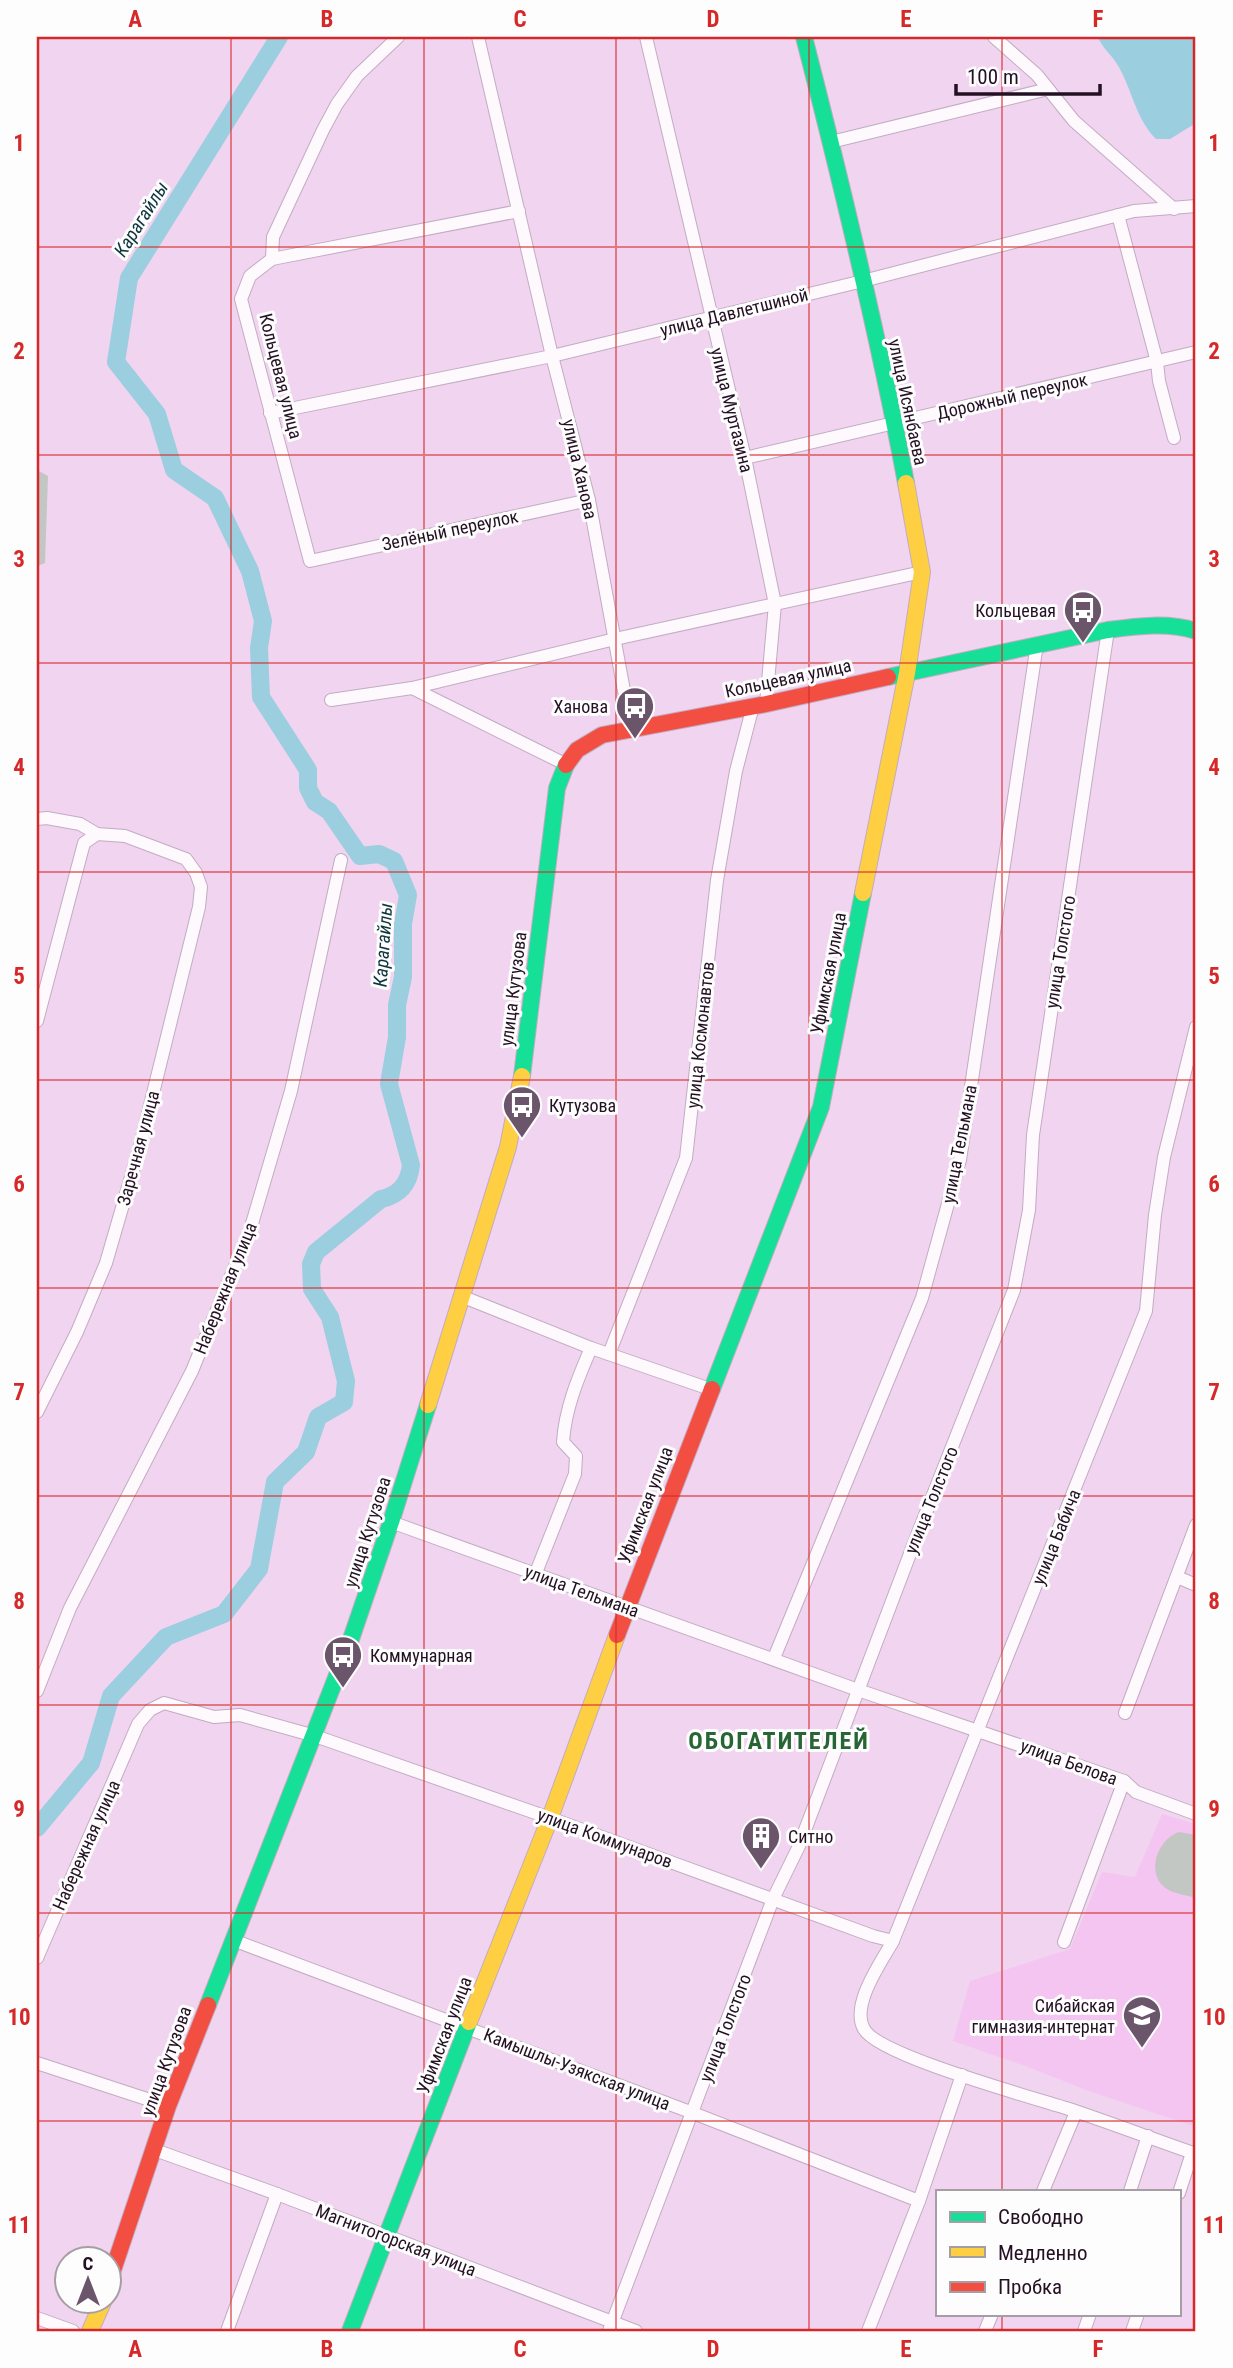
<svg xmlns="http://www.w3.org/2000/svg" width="1233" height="2368" viewBox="0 0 1233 2368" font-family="'Roboto Condensed',sans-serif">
  <rect width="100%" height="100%" fill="#f1d4f0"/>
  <polygon fill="#f4c5f1" points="1162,1814 1196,1824 1196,2127 1089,2091 1028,2067 953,2041 970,1981 1070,1949 1102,1872 1135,1877"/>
  <g fill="#c2c7c3">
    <polygon points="37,470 48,476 45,563 37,566"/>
    <path d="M1179 1832 1196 1835V1898C1187 1895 1172 1894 1164 1887 1146 1871 1158 1839 1179 1832Z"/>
  </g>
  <path fill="#9bcedf" d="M1098 37H1196V123L1170 139H1156C1135 118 1132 88 1117 64 1112 55 1102 48 1098 37Z"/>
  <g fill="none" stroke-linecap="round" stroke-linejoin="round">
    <path stroke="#9bcedf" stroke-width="18" d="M37 1828 91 1763 111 1696 166 1637 224 1614 259 1569 275 1482 306 1452 318 1417 344 1402 346 1381 330 1317 312 1289 311 1264 316 1252 381 1199C399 1195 409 1184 411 1165L389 1084 397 1037V1005L403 977V924L408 895 394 861 379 854 360 856 329 811 315 802 308 788V770L261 697 259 648 263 621 250 571 215 498 174 470 157 414 116 362 129 278 279 37"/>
    <g stroke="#c2acc1" stroke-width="14">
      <g id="street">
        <polyline points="398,37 357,76 337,104 323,130 273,237 272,259 250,276 241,299 310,561 589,500"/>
        <polyline points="478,37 552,356 589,500 631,729"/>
        <polyline points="646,37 745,458 775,604 766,704"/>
        <polyline points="994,37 1037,75 1074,121 1174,209"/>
        <polyline points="831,142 1048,89"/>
        <polyline points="1118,215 1157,362 1159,381 1174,438"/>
        <polyline points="272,259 519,211"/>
        <polyline points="270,413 552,356 863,281 1134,211 1196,206"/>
        <polyline points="745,458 1196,352"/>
        <polyline points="412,688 565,764"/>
        <polyline points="331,700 412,688 615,639 922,572"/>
        <polyline points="37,819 47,818 80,824 97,834 125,836 186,859 196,873 201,887 199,907 140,1146 106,1263 77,1332 37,1412"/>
        <polyline points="37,1021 84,843 97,834"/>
        <path d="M1196 1027 1164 1157 1155 1215 1146 1311 893 1941C882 1961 850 2005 864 2029 878 2056 1039 2099 1075 2111 1116 2125 1156 2140 1196 2154"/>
        <polyline points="461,1296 591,1348 710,1389"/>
        <polyline points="609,1354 686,1158 717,880 736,771 753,706"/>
        <polyline points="391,1522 858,1690 1124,1781 1136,1792 1196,1814"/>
        <path d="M535 1575 575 1474 576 1456 563 1442C565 1409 578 1378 591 1348"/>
        <polyline points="1177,1577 1196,1585"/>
        <polyline points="774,1658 922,1298 960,1160 1037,644"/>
        <polyline points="37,1691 70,1608 192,1371 251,1227 291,1091 341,860"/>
        <polyline points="1125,1713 1196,1525"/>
        <polyline points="233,1940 693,2113 919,2201"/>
        <polyline points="1064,1942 1124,1781"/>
        <polyline points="37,1958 138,1724 150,1710 164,1703 214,1717 240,1715 315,1736 550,1818 873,1936 893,1941"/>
        <polyline points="37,2063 168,2106"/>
        <polyline points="155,2150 277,2194 636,2331"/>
        <polyline points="1043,2191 1076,2112"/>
        <polyline points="1130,2191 1148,2136"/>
        <polyline points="1179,2193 1192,2153"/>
        <polyline points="37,2318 73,2331"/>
        <polyline points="227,2331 277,2194"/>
        <polyline points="609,2331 773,1899 799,1846 916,1538 1014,1290 1029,1210 1033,1135 1108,630"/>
        <polyline points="868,2331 919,2201 962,2075"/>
        <polyline points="985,2331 992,2314"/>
        <polyline points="1084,2331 1090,2314"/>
        <polyline points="1132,2331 1138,2314"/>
      </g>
    </g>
    <g stroke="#c2acc1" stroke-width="18">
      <g id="fast">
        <path d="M804 37C842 185 878 333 906 483"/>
        <path d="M888 677 1108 630C1137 626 1168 622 1196 631"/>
        <polyline points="522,1076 557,788 566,765"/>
        <polyline points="712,1389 821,1107 863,893"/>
        <polyline points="208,2005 350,1642 391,1522 428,1405"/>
        <polyline points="350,2331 469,2022"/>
      </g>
    </g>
    <g stroke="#c2acc1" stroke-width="18">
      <g id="slow">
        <polyline points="863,893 907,673 922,572 906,483"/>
        <polyline points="428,1405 508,1147 522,1076"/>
        <polyline points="469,2022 550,1818 617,1635"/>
        <polyline points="90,2331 103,2302"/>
      </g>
    </g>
    <g stroke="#c2acc1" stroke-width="18">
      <g id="jam">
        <polyline points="566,765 577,750 602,735 766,704 888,677"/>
        <polyline points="617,1635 712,1389"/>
        <polyline points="108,2285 168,2106 208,2005"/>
      </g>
    </g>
    <use href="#street" stroke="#fdf9fd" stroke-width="12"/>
    <use href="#fast" stroke="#16e098" stroke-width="16"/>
    <use href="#slow" stroke="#ffcf43" stroke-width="16"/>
    <use href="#jam" stroke="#f24e42" stroke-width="16"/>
  </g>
  <path fill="none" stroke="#d62828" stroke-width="2" stroke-opacity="0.55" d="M231 37V2331M424 37V2331M616 37V2331M809 37V2331M1002 37V2191M37 247H1196M37 455H1196M37 663H1196M37 872H1196M37 1080H1196M37 1288H1196M37 1496H1196M37 1705H1196M37 1913H1196M37 2121H1196M1002 2314V2331"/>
  <defs>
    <g id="bus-pin" transform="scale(2.0125)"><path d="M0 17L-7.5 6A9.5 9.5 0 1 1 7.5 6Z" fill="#6b556a" stroke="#fdfdfd"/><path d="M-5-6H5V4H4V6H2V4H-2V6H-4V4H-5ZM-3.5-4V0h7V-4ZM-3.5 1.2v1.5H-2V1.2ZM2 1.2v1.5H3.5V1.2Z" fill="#fff"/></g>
    <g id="building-pin" transform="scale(2.0125)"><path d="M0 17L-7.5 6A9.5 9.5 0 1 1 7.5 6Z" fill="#6b556a" stroke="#fdfdfd"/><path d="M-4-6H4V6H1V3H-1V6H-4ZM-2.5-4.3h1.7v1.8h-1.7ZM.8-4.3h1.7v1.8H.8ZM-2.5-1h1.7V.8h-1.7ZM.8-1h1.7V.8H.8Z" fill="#fff"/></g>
    <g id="school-pin" transform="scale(2.0125)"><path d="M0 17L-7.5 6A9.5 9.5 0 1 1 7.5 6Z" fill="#6b556a" stroke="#fdfdfd"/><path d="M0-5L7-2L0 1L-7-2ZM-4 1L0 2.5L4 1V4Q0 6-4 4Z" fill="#fff"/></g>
  </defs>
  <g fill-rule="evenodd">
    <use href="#bus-pin" x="1083" y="610"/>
    <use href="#bus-pin" x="635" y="706"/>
    <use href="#bus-pin" x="522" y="1105"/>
    <use href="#bus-pin" x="343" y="1655"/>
    <use href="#building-pin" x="761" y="1836"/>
    <use href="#school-pin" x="1142" y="2015"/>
  </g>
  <g text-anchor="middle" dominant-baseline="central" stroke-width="6" stroke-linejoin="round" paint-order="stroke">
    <g font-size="18" fill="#231022" stroke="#fdfdfd">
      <text transform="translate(734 312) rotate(-14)">улица Давлетшиной</text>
      <text transform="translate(281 376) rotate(76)">Кольцевая улица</text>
      <text transform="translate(1012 396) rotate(-13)">Дорожный переулок</text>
      <text transform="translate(908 402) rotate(78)">улица Исянбаева</text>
      <text transform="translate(732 410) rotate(76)">улица Муртазина</text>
      <text transform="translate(580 469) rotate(77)">улица Ханова</text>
      <text transform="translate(450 530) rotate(-12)">Зелёный переулок</text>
      <text transform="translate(788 678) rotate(-12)">Кольцевая улица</text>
      <text transform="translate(1060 952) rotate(-81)">улица Толстого</text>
      <text transform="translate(828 973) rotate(-79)">Уфимская улица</text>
      <text transform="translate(513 989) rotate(-83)">улица Кутузова</text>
      <text transform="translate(700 1035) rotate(-84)">улица Космонавтов</text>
      <text transform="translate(959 1144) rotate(-79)">улица Тельмана</text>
      <text transform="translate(138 1148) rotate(-75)">Заречная улица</text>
      <text transform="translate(225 1288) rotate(-68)">Набережная улица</text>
      <text transform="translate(931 1500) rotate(-68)">улица Толстого</text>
      <text transform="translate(645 1505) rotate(-69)">Уфимская улица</text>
      <text transform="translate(367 1532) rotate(-72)">улица Кутузова</text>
      <text transform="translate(1056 1537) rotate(-68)">улица Бабича</text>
      <text transform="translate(582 1591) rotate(20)">улица Тельмана</text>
      <text transform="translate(1069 1762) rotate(20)">улица Белова</text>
      <text transform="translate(605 1838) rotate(20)">улица Коммунаров</text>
      <text transform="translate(86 1845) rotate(-66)">Набережная улица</text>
      <text transform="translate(725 2028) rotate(-69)">улица Толстого</text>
      <text transform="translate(444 2035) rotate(-69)">Уфимская улица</text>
      <text transform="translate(166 2061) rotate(-70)">улица Кутузова</text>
      <text transform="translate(577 2069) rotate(21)">Камышлы-Узякская улица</text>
      <text transform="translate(396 2240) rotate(21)">Магнитогорская улица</text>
    </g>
    <g font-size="18" fill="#231022" stroke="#fdfdfd" text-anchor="end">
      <text x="1056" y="610">Кольцевая</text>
      <text x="608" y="706">Ханова</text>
      <text x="549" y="1105" text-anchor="start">Кутузова</text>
      <text x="370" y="1655" text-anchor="start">Коммунарная</text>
      <text x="788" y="1836" text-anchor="start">Ситно</text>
      <text x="1115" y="2005">Сибайская<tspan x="1115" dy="21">гимназия-интернат</tspan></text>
    </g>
    <g font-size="19" font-style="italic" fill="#0d363c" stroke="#fdfdfd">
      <text transform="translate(141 219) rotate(-58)">Карагайлы</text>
      <text transform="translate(383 945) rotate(-86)">Карагайлы</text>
    </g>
    <g font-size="24" font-weight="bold" letter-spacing="2" fill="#286535" stroke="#fdfdfd">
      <text x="779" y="1741">ОБОГАТИТЕЛЕЙ</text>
    </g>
  </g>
  <rect width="1233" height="2368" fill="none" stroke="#fdfdfd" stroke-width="77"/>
  <rect x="936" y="2190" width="245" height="126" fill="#fdfdfd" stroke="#a69ea5" stroke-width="2"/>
  <rect x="950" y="2212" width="35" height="10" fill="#16e098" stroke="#a69ea5" stroke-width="2"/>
  <text x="998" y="2224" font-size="21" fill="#231022">Свободно</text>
  <rect x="950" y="2247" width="35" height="10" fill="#ffcf43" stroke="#a69ea5" stroke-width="2"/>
  <text x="998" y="2260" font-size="21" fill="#231022">Медленно</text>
  <rect x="950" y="2282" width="35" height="10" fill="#f24e42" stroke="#a69ea5" stroke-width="2"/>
  <text x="998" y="2294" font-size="21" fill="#231022">Пробка</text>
  <g transform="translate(88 2280)"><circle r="33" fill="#fdfdfd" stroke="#a69ea5" stroke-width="2"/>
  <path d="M0-5L12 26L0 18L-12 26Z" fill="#6b556a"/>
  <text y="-10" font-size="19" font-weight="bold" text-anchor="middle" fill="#231022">С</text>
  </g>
  <path d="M956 84v10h144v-10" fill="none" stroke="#231022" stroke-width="3.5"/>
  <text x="967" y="84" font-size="21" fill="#231022" stroke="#fdfdfd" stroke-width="5" paint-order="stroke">100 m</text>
  <rect x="38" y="38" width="1156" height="2292" fill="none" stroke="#d62828" stroke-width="2.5"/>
  <g font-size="23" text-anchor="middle" font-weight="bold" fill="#d62828">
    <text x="135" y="27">A</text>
    <text x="327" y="27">B</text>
    <text x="520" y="27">C</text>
    <text x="713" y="27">D</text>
    <text x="906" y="27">E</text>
    <text x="1098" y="27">F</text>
    <text x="19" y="151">1</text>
    <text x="1214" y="151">1</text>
    <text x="19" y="359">2</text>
    <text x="1214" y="359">2</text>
    <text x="19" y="567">3</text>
    <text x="1214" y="567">3</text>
    <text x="19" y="775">4</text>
    <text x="1214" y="775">4</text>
    <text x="19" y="984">5</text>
    <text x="1214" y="984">5</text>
    <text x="19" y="1192">6</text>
    <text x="1214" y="1192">6</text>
    <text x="19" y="1400">7</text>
    <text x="1214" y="1400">7</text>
    <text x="19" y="1609">8</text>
    <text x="1214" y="1609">8</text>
    <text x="19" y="1817">9</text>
    <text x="1214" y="1817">9</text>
    <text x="19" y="2025">10</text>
    <text x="1214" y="2025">10</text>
    <text x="19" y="2233">11</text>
    <text x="1214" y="2233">11</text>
    <text x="135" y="2357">A</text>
    <text x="327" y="2357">B</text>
    <text x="520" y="2357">C</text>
    <text x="713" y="2357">D</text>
    <text x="906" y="2357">E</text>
    <text x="1098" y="2357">F</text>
  </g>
</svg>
